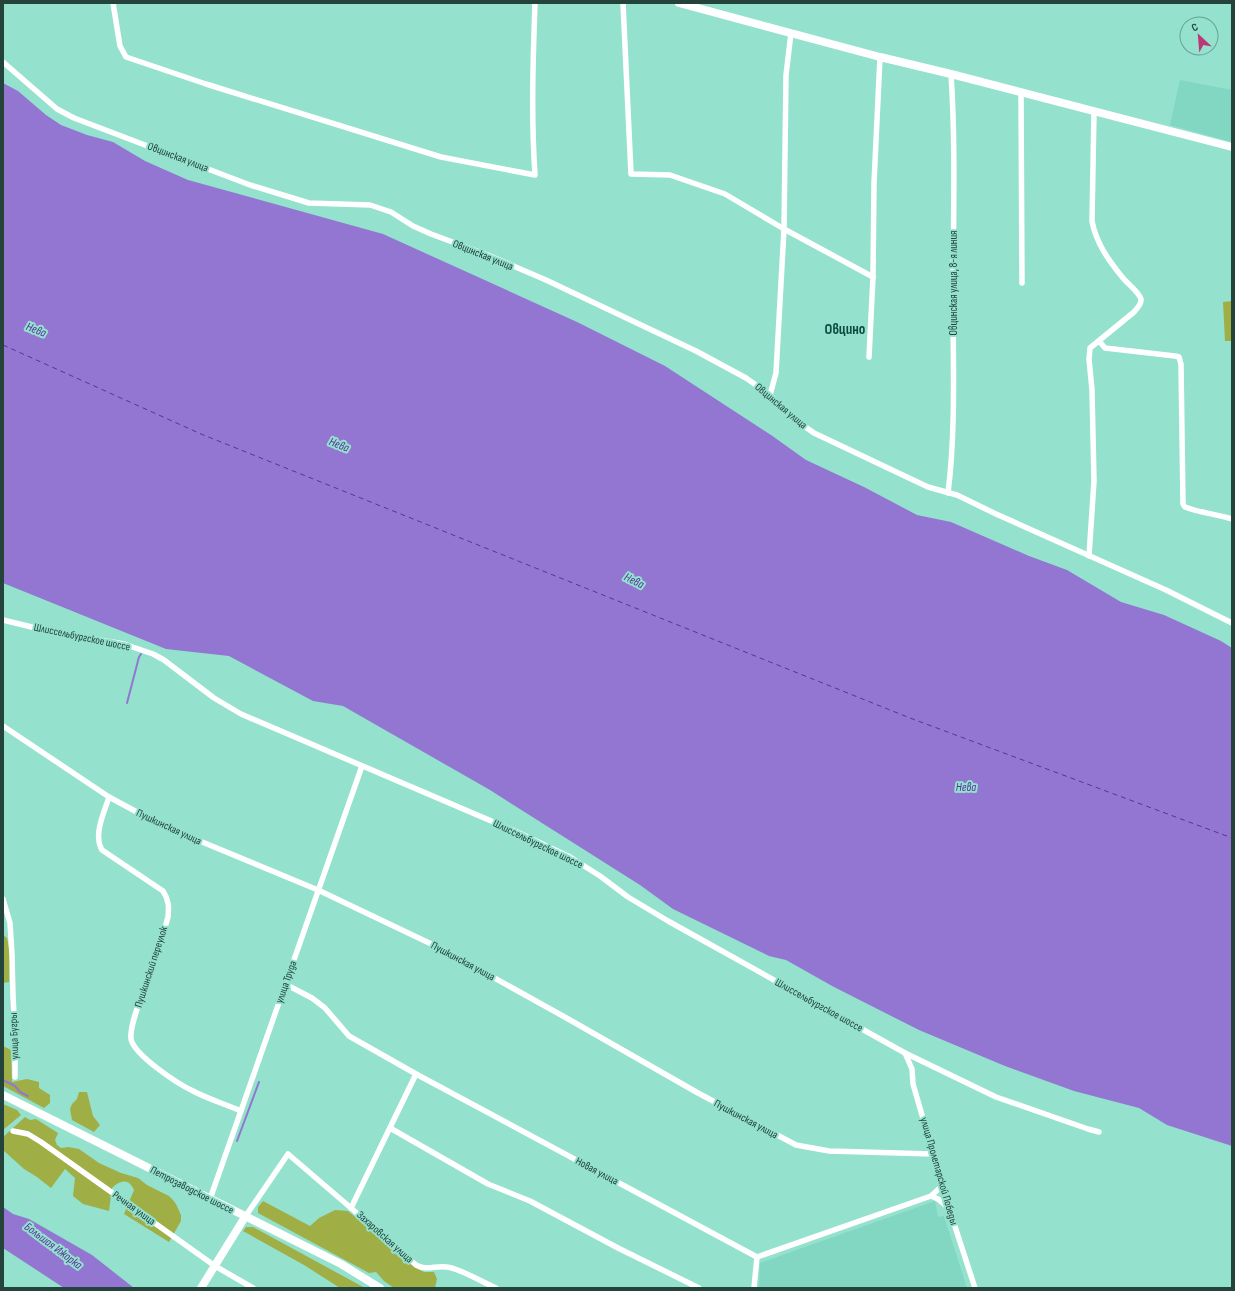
<svg xmlns="http://www.w3.org/2000/svg" width="1235" height="1291" viewBox="0 0 1235 1291" font-family="'Sofia Sans Condensed',sans-serif">
  <rect width="100%" height="100%" fill="#94e1ce"/>
  <g fill="#81d7c1">
    <polygon points="1180,80 1232,90 1232,142 1170,125"/>
    <polygon points="935,1201 938,1217 944,1216 967,1288 759,1288 760,1263"/>
  </g>
  <g fill="#a0ae46">
    <polygon points="1232,301 1232,341 1225,341 1223,302"/>
    <polygon points="3,935 7,938 10,953 9,982 3,983"/>
    <polygon points="3,1046 11,1050 12,1082 27,1079 39,1082 39,1088 50,1095 50,1103 44,1108 3,1086"/>
    <polygon points="79,1092 87,1092 93,1116 100,1125 94,1132 72,1120 70,1109 72,1104 77,1099"/>
    <polygon points="3,1104 17,1110 21,1115 3,1130"/>
    <path d="M25 1117 30 1120 36 1119 58 1133 55 1140 57 1145 61 1148 68 1147 79 1149 99 1163 121 1173 138 1178 147 1185 169 1196 173 1200 176 1204 181 1215V1221L169 1242 124 1214 134 1190C129 1178 120 1180 112 1188L109 1211 83 1204 73 1196 75 1178 65 1169 51 1188 37 1177 24 1169 3 1150V1137Z"/>
    <polygon points="263,1201 310,1226 319,1218 335,1210 348,1211 416,1268 424,1272 434,1272 437,1279 435,1288 394,1288 384,1281 376,1272 369,1273 258,1213 258,1207"/>
    <polygon points="246,1227 253,1227 365,1288 340,1288 304,1265 243,1231"/>
  </g>
  <g fill="#9276d1">
    <polygon points="3,83 18,91 46,115 61,125 87,135 113,142 145,161 188,180 383,234 577,322 665,366 771,435 806,460 864,487 917,515 951,522 1029,556 1067,570 1121,602 1164,615 1221,641 1232,648 1232,1146 1167,1125 1139,1108 1074,1091 1005,1066 919,1030 834,987 786,960 769,956 673,909 640,885 490,790 343,706 313,701 229,656 166,649 3,583"/>
    <polygon points="3,1207 13,1214 29,1219 92,1255 134,1288 64,1288 3,1248"/>
  </g>
  <g fill="none" stroke-linecap="round" stroke-linejoin="round">
    <g stroke="#9276d1" stroke-width="2">
      <polyline points="127,703 139,657 141,654"/>
      <polyline points="3,1080 15,1086 20,1092 28,1096"/>
      <polyline points="237,1141 259,1082"/>
    </g>
    <polyline stroke="#5a319d" stroke-width="1" stroke-dasharray="5 4" stroke-linecap="butt" points="3,345 201,434 910,718 1232,838"/>
    <g stroke="#fff" stroke-width="5.5">
      <path d="M113 3 120 46 126 57 206 84 441 157 535 175C531 117 533 60 535 3"/>
      <polyline points="623,3 631,174 670,175 725,194 784,229 873,277"/>
      <polyline points="3,62 57,109 74,118 250,185 309,203 370,205 391,212 413,226 431,234 490,256 546,280 696,351 746,378 770,395 794,419 814,433 928,487 957,495 996,514 1166,590 1232,623"/>
      <polyline points="1021,92 1022,283"/>
      <path d="M1099 341 1105 348 1175 356 1179 357 1181 364 1183 504 1185 507C1200 513 1217 514 1232 519"/>
      <polyline points="869,357 873,277 874,183 880,57"/>
      <polyline points="770,395 776,373 784,229 786,75 791,33"/>
      <path d="M948 493C956 429 953 365 953 301 953 226 956 149 951 74"/>
      <path d="M1089 556 1094 481 1092 390 1089 359 1090 348 1134 312C1137 308 1142 304 1141 299 1139 292 1127 283 1123 278 1109 261 1096 243 1092 221L1094 112"/>
      <polyline points="3,620 48,631 124,644 153,654 164,660 214,698 241,714 517,832 570,857 600,876 628,897 668,921 905,1053 996,1097 1088,1129 1099,1132"/>
      <polyline points="3,726 109,797 161,825 318,890 446,951 570,1020 698,1093 796,1145 829,1151 933,1154"/>
      <path d="M109 797C104 813 93 835 102 850L163 891C169 900 169 907 168 917 163 935 157 954 151 972 145 988 129 1024 131 1039 134 1055 178 1084 193 1091 208 1099 225 1104 241 1111"/>
      <polyline points="3,899 10,923 12,955 13,996 15,1036 15,1077"/>
      <polyline points="285,984 312,998 325,1008 349,1036 416,1074 757,1257 931,1196 943,1185"/>
      <polyline points="905,1053 912,1069 913,1084 949,1208 975,1288"/>
      <polyline points="390,1128 488,1184 530,1201 618,1248 699,1288"/>
      <polyline points="13,1131 28,1134 41,1142 215,1266 253,1288"/>
      <polyline points="931,1196 938,1199 949,1208"/>
      <polyline points="210,1199 362,766"/>
      <polyline points="351,1208 416,1074"/>
      <path d="M245 1217 288 1154 351 1208 416 1265C427 1271 435 1265 447 1267 461 1269 482 1282 496 1288"/>
      <polyline points="754,1288 757,1257"/>
    </g>
    <g stroke="#fff" stroke-width="8">
      <polyline points="679,3 880,57 951,74 1232,147"/>
      <polyline points="201,1288 245,1217"/>
    </g>
    <polyline stroke="#fff" stroke-width="8" points="3,1095 341,1264 380,1288"/>
  </g>
  <g text-anchor="middle" dominant-baseline="central" stroke-width="4" stroke-linejoin="round" paint-order="stroke">
    <g font-size="11" fill="#23433b" stroke="#94e1ce">
      <text transform="translate(178 157) rotate(21)">Овцинская улица</text>
      <text transform="translate(483 255) rotate(22)">Овцинская улица</text>
      <text transform="translate(953 283) rotate(-90)">Овцинская улица, 8-я линия</text>
      <text transform="translate(781 406) rotate(40)">Овцинская улица</text>
      <text transform="translate(82 637) rotate(12)">Шлиссельбургское шоссе</text>
      <text transform="translate(169 827) rotate(25)">Пушкинская улица</text>
      <text transform="translate(538 844) rotate(26)">Шлиссельбургское шоссе</text>
      <text transform="translate(463 961) rotate(28)">Пушкинская улица</text>
      <text transform="translate(151 967) rotate(-72)">Пушкинский переулок</text>
      <text transform="translate(286 982) rotate(-71)">улица Труда</text>
      <text transform="translate(819 1005) rotate(29)">Шлиссельбургское шоссе</text>
      <text transform="translate(14 1036) rotate(-92)">улица Бугры</text>
      <text transform="translate(746 1119) rotate(28)">Пушкинская улица</text>
      <text transform="translate(597 1171) rotate(28)">Новая улица</text>
      <text transform="translate(939 1171) rotate(74)">улица Пролетарской Победы</text>
      <text transform="translate(192 1190) rotate(27)">Петрозаводское шоссе</text>
      <text transform="translate(134 1208) rotate(36)">Речная улица</text>
      <text transform="translate(385 1237) rotate(42)">Захаровская улица</text>
    </g>
    <g font-size="12" font-style="italic" fill="#5a319d" stroke="#94e1ce">
      <text transform="translate(36 330) rotate(21)">Нева</text>
      <text transform="translate(339 445) rotate(21)">Нева</text>
      <text transform="translate(634 581) rotate(27)">Нева</text>
      <text x="966" y="787">Нева</text>
      <text transform="translate(53 1246) rotate(37)">Большая Ижорка</text>
    </g>
    <g font-size="15" font-weight="bold" fill="#0c4c40" stroke="#94e1ce">
      <text x="845" y="329">Овцино</text>
    </g>
  </g>
  <rect width="1235" height="1291" fill="none" stroke="#23433b" stroke-width="8"/>
  <g transform="translate(1199 36) rotate(334)"><circle r="19" fill="#94e1ce" stroke="#67a293"/>
  <path d="M0-3L7 15L0 10L-7 15Z" fill="#bd3675"/>
  <text y="-6" font-size="11" font-weight="bold" text-anchor="middle" fill="#23433b">С</text>
  </g>
</svg>
